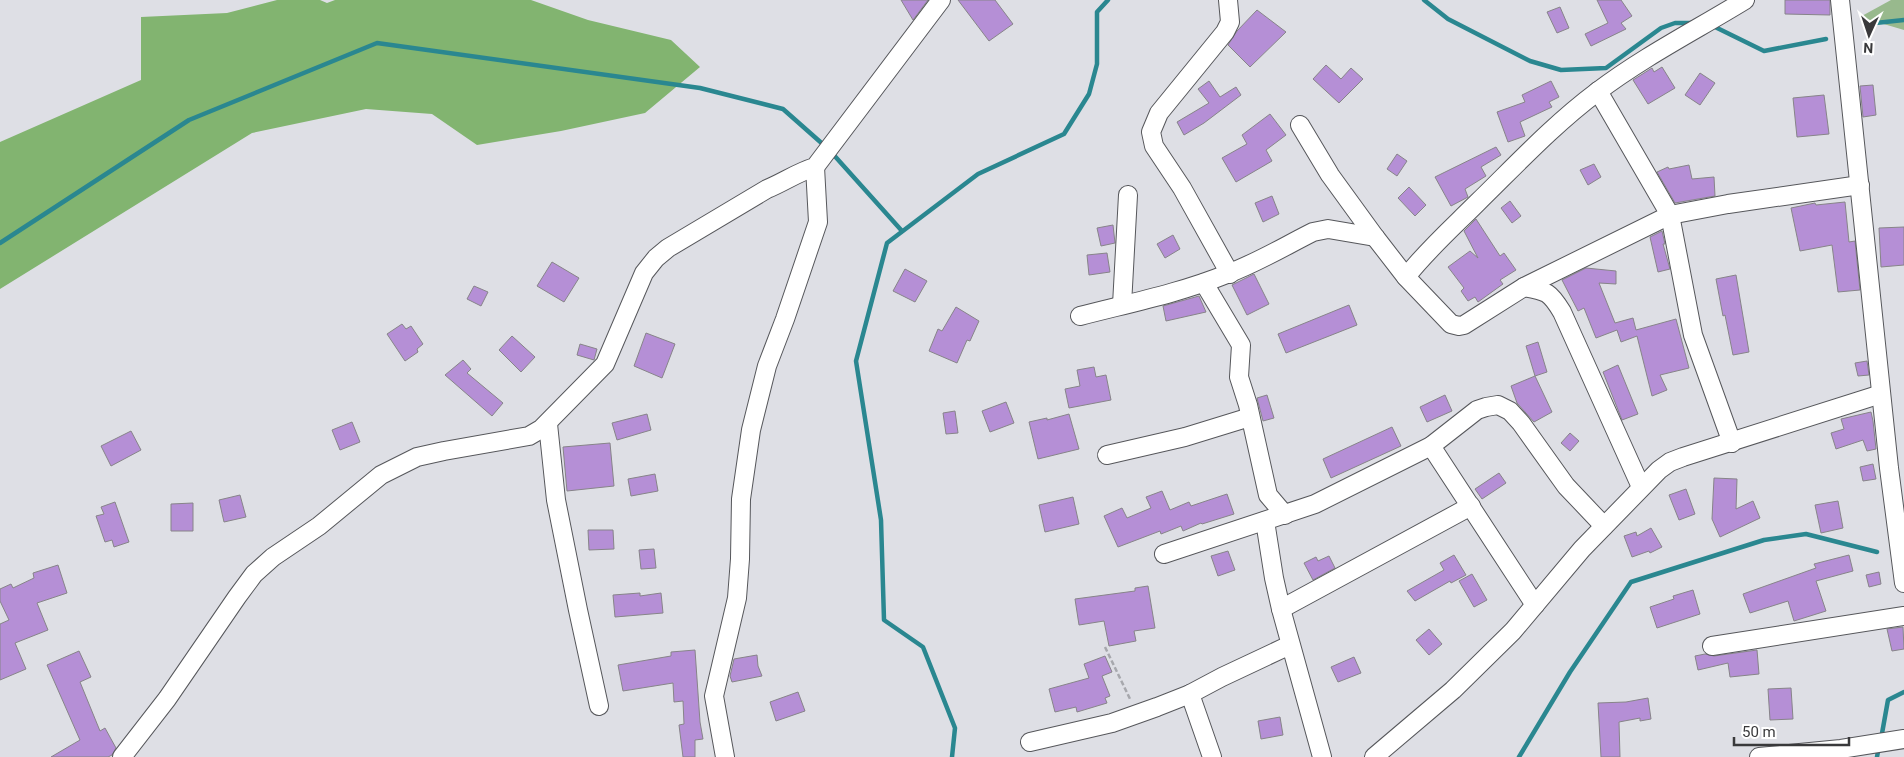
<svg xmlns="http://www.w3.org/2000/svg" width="1904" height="757" viewBox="0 0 1904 757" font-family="Roboto,sans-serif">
  <rect width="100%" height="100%" fill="#dedfe5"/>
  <polygon fill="#98b98d" points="1891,0 1904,0 1904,30 1860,17"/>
  <polygon fill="#82b470" points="277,0 320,0 327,3 335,0 531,0 588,20 671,40 700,67 645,113 561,131 477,145 432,114 366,109 252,133 0,289 0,142 141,80 141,17 227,13"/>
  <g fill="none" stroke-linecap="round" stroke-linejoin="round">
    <g stroke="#2a8790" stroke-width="4.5">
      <polyline points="1424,0 1448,19 1530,61 1561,70 1606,68 1661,28 1675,23 1693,23"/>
      <polyline points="1866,24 1904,20"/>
      <polyline points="1711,25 1764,51 1826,39"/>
      <polyline points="832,153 902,231"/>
      <polyline points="0,243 189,120 377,43 700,88 783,109 826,147"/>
      <polyline points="1881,739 1888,700 1904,692"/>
      <polyline points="952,757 955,728 923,647 884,620 881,520 856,361 887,243 978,174 1064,134 1089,94 1097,64 1097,12 1108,0"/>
      <polyline points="1519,757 1570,672 1631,582 1764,540 1806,534 1877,552"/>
      <polyline points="1877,757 1879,746"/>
    </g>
  </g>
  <g fill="#b58fd6" stroke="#878489">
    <polygon points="901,0 928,0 913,20"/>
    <polygon points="958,0 995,0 1013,24 989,41"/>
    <polygon points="1597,0 1621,0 1632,16 1621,23 1626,29 1591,46 1585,34 1608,23"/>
    <polygon points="1785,0 1830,0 1830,15 1785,14"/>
    <polygon points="1560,7 1569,28 1557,33 1547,12"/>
    <polygon points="1257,10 1286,32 1250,67 1228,45 1237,31"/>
    <polygon points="1326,65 1341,79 1351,68 1363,79 1339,103 1313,79"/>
    <polygon points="1662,67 1675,88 1648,104 1633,80 1652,68 1654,72"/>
    <polygon points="1700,73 1715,83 1700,105 1685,95"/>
    <polygon points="1209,81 1220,97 1236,87 1241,95 1204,123 1184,135 1177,122 1209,103 1198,89"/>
    <polygon points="1551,81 1559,97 1549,102 1552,107 1520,122 1525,136 1508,142 1497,112 1525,102 1522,95"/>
    <polygon points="1873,85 1876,115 1863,117 1860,86"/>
    <polygon points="1824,95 1829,134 1797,137 1793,98"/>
    <polygon points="1270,114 1286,135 1266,150 1272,161 1236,182 1222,158 1247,144 1242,135"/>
    <polygon points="1496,147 1501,155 1481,167 1486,176 1465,189 1468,197 1451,206 1435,177"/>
    <polygon points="1397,154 1407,161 1397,176 1387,169"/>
    <polygon points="1594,164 1601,177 1588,185 1580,170"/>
    <polygon points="1689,165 1692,179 1714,177 1715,196 1675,203 1657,172 1668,167 1669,169"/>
    <polygon points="1409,187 1426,205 1415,216 1398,198"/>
    <polygon points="1272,196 1279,214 1263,222 1255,203"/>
    <polygon points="1510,201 1521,216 1512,223 1501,208"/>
    <polygon points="1845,202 1849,242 1855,241 1860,290 1838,292 1832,245 1800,251 1791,208 1815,203 1816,205"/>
    <polygon points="1476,219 1500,256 1504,253 1516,270 1500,280 1503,284 1478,302 1475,297 1468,301 1461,291 1464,288 1448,267 1470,251 1478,258 1464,231"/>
    <polygon points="1113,225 1115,243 1101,246 1097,228"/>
    <polygon points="1904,227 1904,265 1881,267 1879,228"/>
    <polygon points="1662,231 1665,244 1663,244 1670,269 1658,272 1650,237"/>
    <polygon points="1173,235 1180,249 1165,258 1157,244"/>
    <polygon points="1107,253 1110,272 1089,275 1087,255"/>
    <polygon points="552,262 579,278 564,302 537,286"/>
    <polygon points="1586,268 1616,271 1616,284 1599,283 1615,323 1633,318 1636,330 1676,319 1689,368 1660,375 1667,390 1652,396 1637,336 1621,342 1617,330 1596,338 1584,308 1578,311 1562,280"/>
    <polygon points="905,269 927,281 915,302 893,291"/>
    <polygon points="1254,274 1269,304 1247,315 1232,285"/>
    <polygon points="1736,275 1749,352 1733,355 1725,315 1723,316 1716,279"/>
    <polygon points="474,286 488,292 481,306 467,299"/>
    <polygon points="1199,296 1206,312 1166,321 1163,306"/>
    <polygon points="1349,305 1357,325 1286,353 1278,334"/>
    <polygon points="956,307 979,321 970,341 967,340 957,363 929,351 938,329 942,331"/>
    <polygon points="402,324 406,329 411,326 423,344 417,349 418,352 405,361 387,334"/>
    <polygon points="646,333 675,344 662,378 634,366"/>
    <polygon points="512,336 535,357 521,372 499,350"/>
    <polygon points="1538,342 1547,372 1535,376 1526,346"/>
    <polygon points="580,344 597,349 594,360 577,355"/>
    <polygon points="463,360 471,369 467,373 503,403 492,416 445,375"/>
    <polygon points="1867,361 1869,375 1858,376 1855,363"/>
    <polygon points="1618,365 1638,414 1622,420 1603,372"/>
    <polygon points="1094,367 1096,377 1106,375 1111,400 1069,408 1065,389 1080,386 1077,370"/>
    <polygon points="1535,376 1552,412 1534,422 1517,403 1511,386"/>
    <polygon points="1267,395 1274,418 1263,421 1257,398"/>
    <polygon points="1445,395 1452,411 1427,422 1420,407"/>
    <polygon points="1006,402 1014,423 990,432 982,411"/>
    <polygon points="955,411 958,433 946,434 943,413"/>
    <polygon points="1871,412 1873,421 1876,449 1867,451 1863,440 1836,449 1831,433 1844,429 1841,419"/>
    <polygon points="647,414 651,430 617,440 612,423"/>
    <polygon points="1069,414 1079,449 1038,459 1029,422 1047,418 1047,420"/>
    <polygon points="352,422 360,442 340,450 332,430"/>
    <polygon points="1392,427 1401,446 1331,478 1323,459"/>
    <polygon points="131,431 141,450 111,466 101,446"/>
    <polygon points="1570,433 1579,441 1570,451 1561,443"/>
    <polygon points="610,443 614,486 567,491 563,447"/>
    <polygon points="1873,464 1876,479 1863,481 1860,467"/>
    <polygon points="1499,473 1506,483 1482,499 1475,489"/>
    <polygon points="655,474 658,491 631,496 628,479"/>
    <polygon points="1714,478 1737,479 1736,509 1753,501 1760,518 1720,537 1712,519"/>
    <polygon points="1686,489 1695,514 1679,520 1669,495"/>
    <polygon points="1162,491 1170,510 1189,502 1191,506 1227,494 1234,514 1202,524 1201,523 1183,531 1181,526 1161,534 1160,531 1118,547 1104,516 1122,508 1127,518 1151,508 1146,497"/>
    <polygon points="240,495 246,517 224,522 219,500"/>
    <polygon points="1073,497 1079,524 1045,532 1039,505"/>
    <polygon points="1838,501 1843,528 1821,533 1815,505"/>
    <polygon points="115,502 129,542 114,547 112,540 105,542 96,516 104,514 101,507"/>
    <polygon points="193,503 193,531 171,531 171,504"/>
    <polygon points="1651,528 1662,547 1650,553 1649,551 1632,557 1624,536 1636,532 1637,536"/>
    <polygon points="588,530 613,530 614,549 589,550"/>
    <polygon points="654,549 656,568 641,569 639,550"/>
    <polygon points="1228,551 1235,570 1218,576 1211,556"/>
    <polygon points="1454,555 1466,575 1451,583 1450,581 1415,601 1407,591 1444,570 1440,563"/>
    <polygon points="1849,555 1853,571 1816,581 1826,611 1794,621 1788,601 1750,613 1743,594 1816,568 1814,564"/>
    <polygon points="1329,556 1335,568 1313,580 1304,563 1316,557 1318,561"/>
    <polygon points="58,565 67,593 37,603 48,630 15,643 26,669 0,680 0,624 9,620 0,601 0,589 11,584 13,588 34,578 33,573"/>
    <polygon points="1879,572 1881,584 1869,587 1866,575"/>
    <polygon points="1472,574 1487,600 1474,607 1459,581"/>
    <polygon points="1148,586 1155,628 1134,631 1136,641 1109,646 1104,621 1079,625 1075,599 1135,591 1135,588"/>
    <polygon points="1693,590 1700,614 1657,628 1650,607 1674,599 1673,596"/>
    <polygon points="640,593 640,596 661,593 663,613 615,617 613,595"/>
    <polygon points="1903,627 1904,649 1892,651 1887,629"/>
    <polygon points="1429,629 1442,644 1429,655 1416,640"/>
    <polygon points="695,650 700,722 703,739 695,740 695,757 683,757 679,725 684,724 683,701 674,702 673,683 623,691 618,665 671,656 671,652"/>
    <polygon points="1757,650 1759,674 1730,677 1728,663 1698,670 1695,656 1705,654 1714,656"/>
    <polygon points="79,651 91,677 80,682 100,731 105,728 116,748 112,755 108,757 51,757 80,740 47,665"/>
    <polygon points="757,655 758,666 762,676 732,682 730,676 734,659"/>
    <polygon points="1105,656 1112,672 1102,676 1110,696 1105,698 1107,703 1077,712 1076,707 1055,712 1049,689 1089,678 1084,664"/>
    <polygon points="1354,657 1361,673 1338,682 1331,667"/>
    <polygon points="1791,688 1793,719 1770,720 1768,689"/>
    <polygon points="798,692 805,711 776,721 770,702"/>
    <polygon points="1648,698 1651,719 1640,721 1640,718 1619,722 1620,757 1601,757 1598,703 1626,702"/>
    <polygon points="1280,717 1283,735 1261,739 1258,721"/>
  </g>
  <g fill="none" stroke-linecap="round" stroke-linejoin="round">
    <g stroke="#56575b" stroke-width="20">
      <g id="street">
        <polyline points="1228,0 1230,22 1225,32 1159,113 1151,132 1154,146 1182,188 1230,274"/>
        <path d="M1745 0C1696 30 1643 57 1597 92 1553 125 1516 165 1477 203 1453 227 1427 250 1406 277L1451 324 1459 326 1464 325 1524 287 1670 215 1728 204 1860 185"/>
        <polyline points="1840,0 1889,468 1904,583"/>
        <polyline points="1598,91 1670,215 1693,335 1732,443"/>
        <polyline points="1300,125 1330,175 1375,237 1406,277"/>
        <polyline points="1204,283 1241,345 1239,377 1248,405 1268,495 1285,515"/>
        <path d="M1524 287C1547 291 1550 292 1562 312L1641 487"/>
        <polyline points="1122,305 1128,195"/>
        <path d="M1080 316C1130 303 1180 293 1227 274 1257 263 1285 246 1313 232L1328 229 1375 237"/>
        <polyline points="548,424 556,500 578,610 599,706"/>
        <polyline points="1431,446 1535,605"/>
        <polyline points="1107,455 1185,437 1250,417"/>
        <polyline points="1265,521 1274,578 1281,609 1322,757"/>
        <polyline points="1164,554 1315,504 1431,446 1477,410 1486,407 1498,405 1510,411 1521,423 1566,486 1604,526"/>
        <polyline points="1281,609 1471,506"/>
        <polyline points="1712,646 1904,616"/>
        <polyline points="1190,694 1212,757"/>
        <polyline points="1030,742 1112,723 1157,707 1190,694 1222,677 1290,645"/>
        <path d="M122 757 167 699 237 597 254 574 273 557 319 526 381 475 417 457 444 451 529 436 541 429 605 364 644 273 656 258 668 248 767 189C784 182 798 172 815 167L941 0"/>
        <polyline points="725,757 714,696 737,598 740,559 741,499 751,430 767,366 785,319 818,222 815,167"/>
        <polyline points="1374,757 1453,690 1513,631 1582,549 1659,470 1670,462 1683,457 1881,394"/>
        <polyline points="1759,757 1841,749 1904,739"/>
      </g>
    </g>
    <polyline stroke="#a7a8ad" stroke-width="2.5" stroke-dasharray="5 2.5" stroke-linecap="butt" points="1105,647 1130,699"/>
    <use href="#street" stroke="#fff" stroke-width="18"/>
  </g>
  <g transform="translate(1869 35) rotate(183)" stroke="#ffffff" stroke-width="4" paint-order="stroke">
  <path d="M0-4L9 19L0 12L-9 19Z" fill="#39393b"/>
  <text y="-8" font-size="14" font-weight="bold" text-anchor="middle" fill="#39393b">N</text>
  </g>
  <path d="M1734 737v8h115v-8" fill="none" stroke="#39393b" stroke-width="2.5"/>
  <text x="1742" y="737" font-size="15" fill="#39393b" stroke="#ffffff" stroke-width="4" paint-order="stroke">50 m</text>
</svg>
